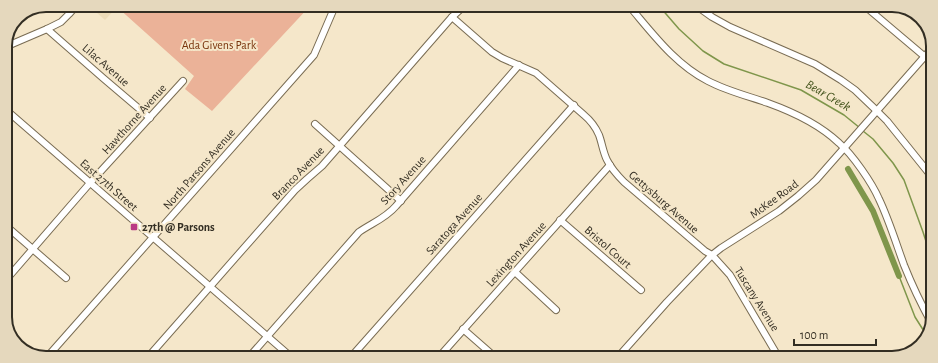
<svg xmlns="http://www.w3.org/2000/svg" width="938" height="363" viewBox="0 0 938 363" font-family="'Alegreya Sans',sans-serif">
  <rect width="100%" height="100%" fill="#f5e7ca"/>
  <polygon fill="#ecdbb8" points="88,5 119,5 105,20"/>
  <polygon fill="#ebb298" points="119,5 310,6 212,111 185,89 194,76 117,7"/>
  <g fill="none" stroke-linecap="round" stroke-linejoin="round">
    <g stroke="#7f964b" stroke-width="1.5">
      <polyline points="660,7 679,29 703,51 724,64 801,90 844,115 860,128"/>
      <polyline points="863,131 873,139 893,163 904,180 923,232 931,257"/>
      <polyline points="899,276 915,317 927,336"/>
    </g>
    <polyline stroke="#7f964b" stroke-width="6" points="848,169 873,211 899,276"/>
    <g stroke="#796c53" stroke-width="8">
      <g id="minor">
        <path d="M630 7C653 34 675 64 708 81 727 91 748 96 768 103 793 112 819 124 839 143 853 155 872 183 879 199 889 220 896 243 904 265 912 285 921 304 931 322"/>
        <polyline points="698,7 712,17 730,27 815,64 841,80 855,90 877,111 887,121 932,177"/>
        <polyline points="866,7 924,56"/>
        <path d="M452 17 492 52 502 58 536 73 584 115C590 120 596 128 599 135 602 143 603 152 607 160 611 168 617 175 624 182L705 251 712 255 730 275 779 358"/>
        <polyline points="47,29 103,78 150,118"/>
        <polyline points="5,47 47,29 61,22 69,14 77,5"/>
        <polyline points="5,109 290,356"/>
        <polyline points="315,124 401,201"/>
        <polyline points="560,220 641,290"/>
        <polyline points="5,225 66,278"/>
        <polyline points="515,272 556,310"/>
        <polyline points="5,281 90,183 183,81"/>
        <polyline points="463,329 495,357"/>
        <polyline points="48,356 314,55 335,6"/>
        <polyline points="149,356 295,190 307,179 322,166 452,17 464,6"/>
        <path d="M250 356 359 232C372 223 386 218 396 206L519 65"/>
        <polyline points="351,357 574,105"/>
        <polyline points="439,357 610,165"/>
        <polyline points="618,357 667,302 712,255 721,248 779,211 798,196 816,180 933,47"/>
      </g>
    </g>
    <use href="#minor" stroke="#fff" stroke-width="6"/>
  </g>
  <rect fill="#ba3a86" stroke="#f5e7ca" stroke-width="1.5" x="130" y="223" width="8" height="8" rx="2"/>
  <g text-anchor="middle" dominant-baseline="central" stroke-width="4" stroke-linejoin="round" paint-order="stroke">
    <g font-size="12" fill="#78330b" stroke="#f5e7ca">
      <text x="219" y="45">Ada Givens Park</text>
    </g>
    <g font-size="12" fill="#332e23" stroke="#f5e7ca">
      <text transform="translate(106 65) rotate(41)">Lilac Avenue</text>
      <text transform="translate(134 119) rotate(-48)">Hawthorne Avenue</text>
      <text transform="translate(199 169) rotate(-49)">North Parsons Avenue</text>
      <text transform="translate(298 173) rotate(-46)">Branco Avenue</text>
      <text transform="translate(403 180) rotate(-48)">Story Avenue</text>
      <text transform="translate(109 185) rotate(41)">East 27th Street</text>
      <text transform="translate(774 199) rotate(-36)">McKee Road</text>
      <text transform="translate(664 202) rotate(41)">Gettysburg Avenue</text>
      <text transform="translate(454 224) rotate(-48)">Saratoga Avenue</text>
      <text transform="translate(608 247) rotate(41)">Bristol Court</text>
      <text transform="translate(516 254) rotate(-48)">Lexington Avenue</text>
      <text transform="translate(757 299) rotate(58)">Tuscany Avenue</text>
    </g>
    <g font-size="12" font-weight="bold" fill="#332e23" stroke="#f5e7ca" text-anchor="start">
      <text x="142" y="227">27th @ Parsons</text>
    </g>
    <g font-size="13" font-style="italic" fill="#44541d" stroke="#f5e7ca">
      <text transform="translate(828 96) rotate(30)">Bear Creek</text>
    </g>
  </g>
  <path d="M0 0H938V363H0ZM46 12H892A34 34 0 0 1 926 46V317A34 34 0 0 1 892 351H46A34 34 0 0 1 12 317V46A34 34 0 0 1 46 12Z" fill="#e5d8bd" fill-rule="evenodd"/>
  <path fill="none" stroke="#332e23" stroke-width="2" d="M46 12H892A34 34 0 0 1 926 46V317A34 34 0 0 1 892 351H46A34 34 0 0 1 12 317V46A34 34 0 0 1 46 12Z"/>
  <path d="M794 339v6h82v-6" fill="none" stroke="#332e23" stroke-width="2"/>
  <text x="800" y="339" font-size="12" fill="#332e23" stroke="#f5e7ca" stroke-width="3" paint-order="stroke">100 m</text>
</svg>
